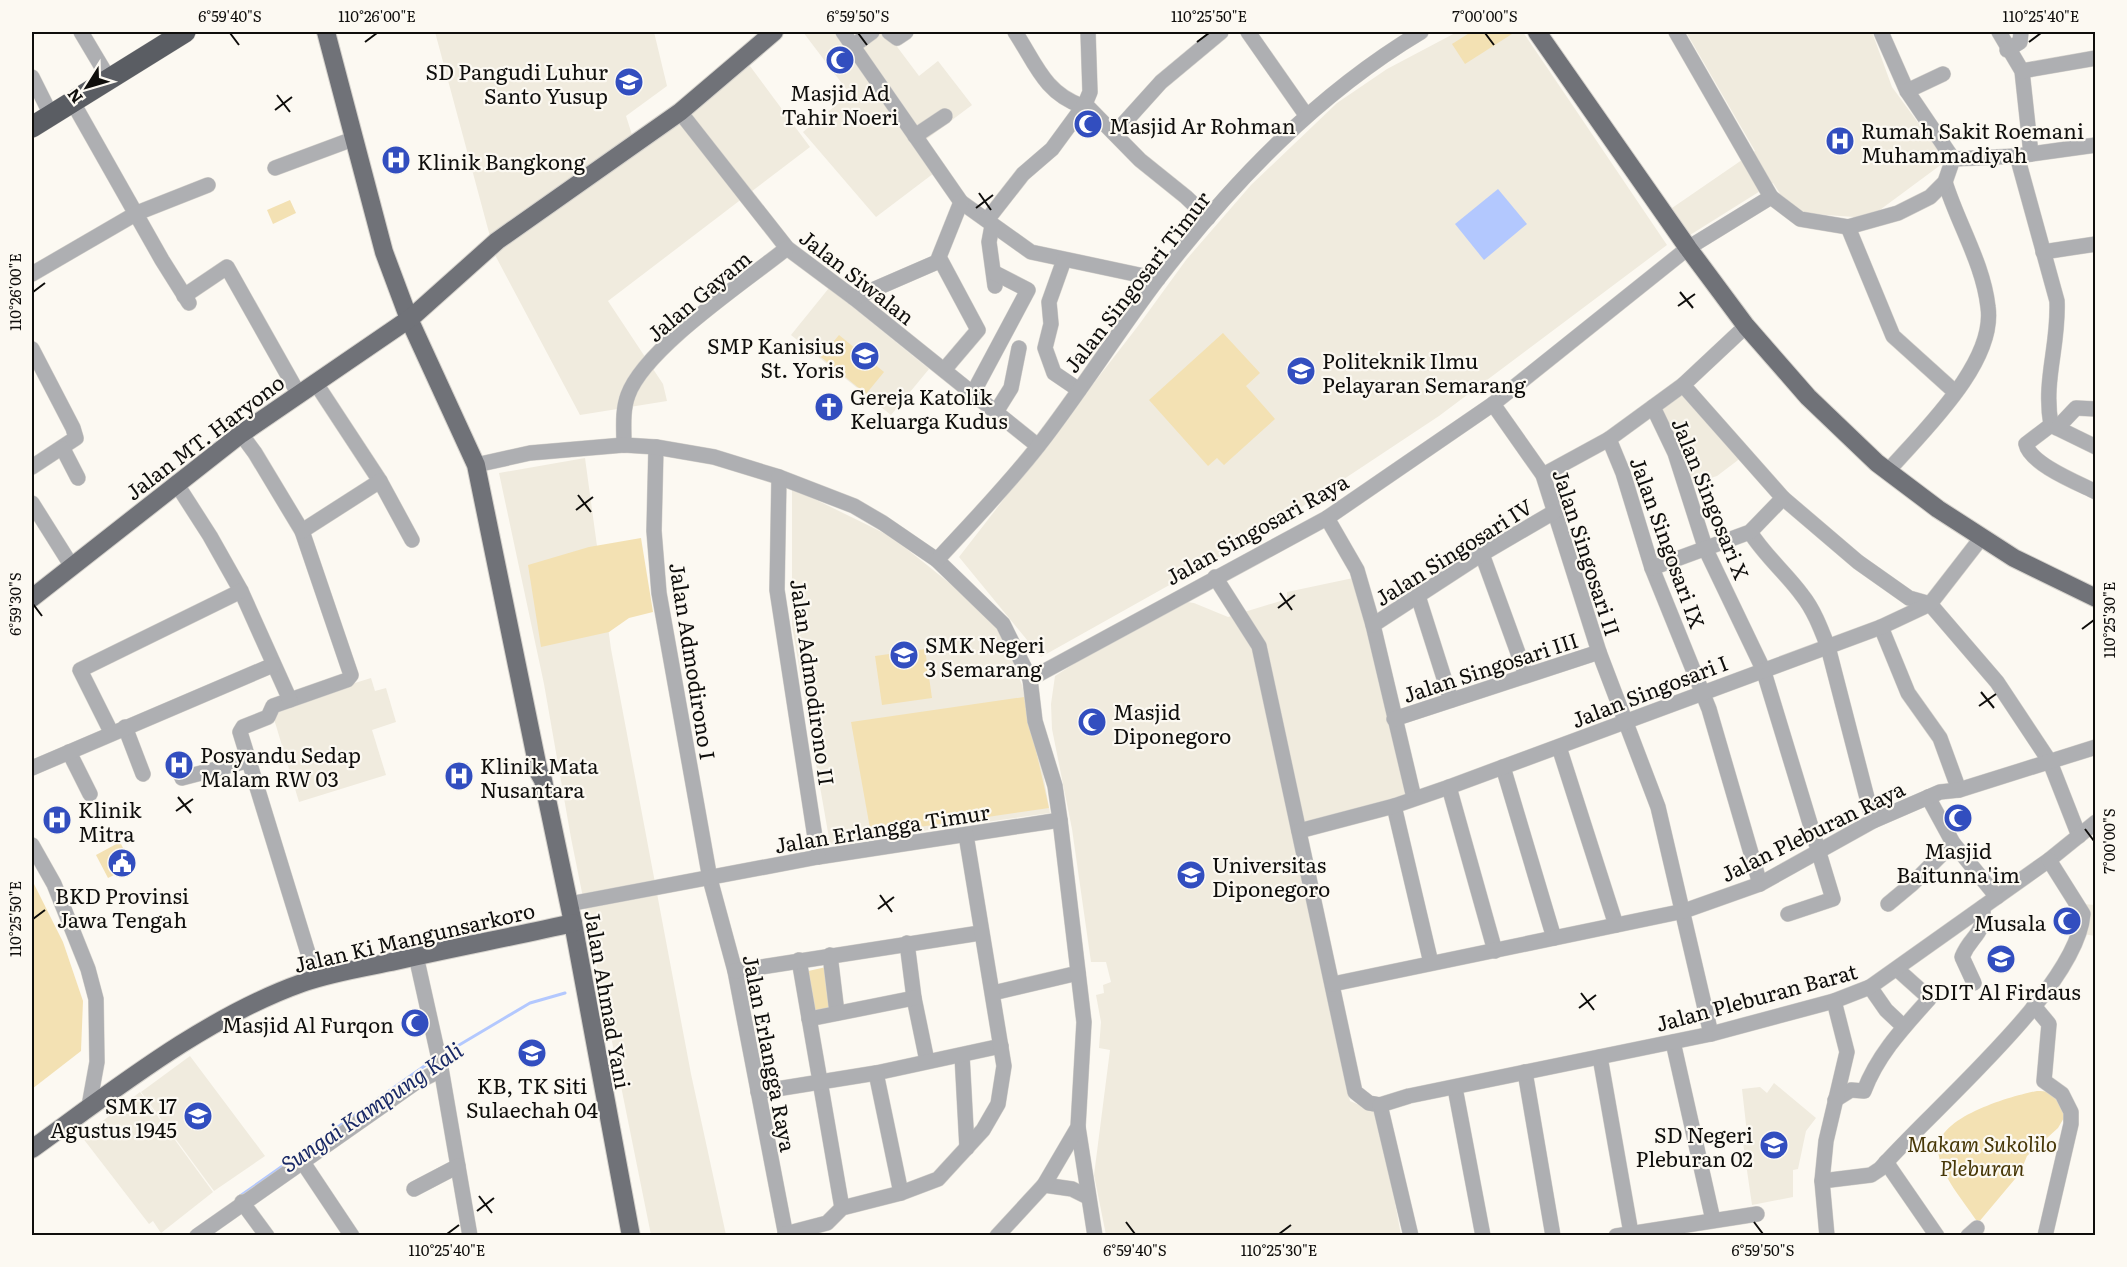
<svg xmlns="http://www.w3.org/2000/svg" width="2127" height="1267" viewBox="0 0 2127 1267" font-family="Literata,serif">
  <rect width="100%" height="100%" fill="#fcf9f2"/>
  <g fill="#f0ebde">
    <polygon points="435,32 654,32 667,86 626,116 635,144 750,66 810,147 608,301 663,384 667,401 580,415 495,255"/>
    <polygon points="803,32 837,32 852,51 878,32 886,32 919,76 938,61 972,105 924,141 942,167 876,217 803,132 850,94"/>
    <polygon points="1457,32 1523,32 1667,245 1439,416 1264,532 1041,657 959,557 1138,326 1186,260 1251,185 1337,103 1387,69"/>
    <polygon points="1686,32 1872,32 1892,87 1946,161 1869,218 1798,213 1783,198 1773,183 1690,235 1672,208 1755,151"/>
    <polygon points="829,288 929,369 891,415 791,335"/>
    <polygon points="1683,389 1742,457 1717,476 1692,484 1656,410"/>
    <polygon points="585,458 611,649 691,1074 726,1235 651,1235 571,838 544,684 499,473"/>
    <polygon points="792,488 892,537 998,622 1022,685 1041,762 1050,813 830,844 792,626"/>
    <polygon points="1358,577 1407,796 1293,826 1350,1101 1371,1110 1379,1116 1401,1235 1106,1235 1094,1175 1110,1050 1099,1048 1101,1022 1096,995 1104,993 1103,985 1111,982 1106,962 1091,962 1072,829 1052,729 1051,704 1055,676 1174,600 1194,603 1228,617 1287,599 1287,592"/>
    <polygon points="371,678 375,691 386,688 396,722 372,730 386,775 299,802 271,709"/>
    <polygon points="2083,904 2095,905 2095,936 2078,933"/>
    <polygon points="190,1056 265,1156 214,1191 141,1092"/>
    <polygon points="1774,1083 1816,1118 1806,1131 1798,1169 1793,1170 1793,1197 1752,1205 1743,1143 1748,1142 1742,1089 1760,1087 1767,1093"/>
    <polygon points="140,1092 213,1192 161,1233 153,1221 149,1224 82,1137"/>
  </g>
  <g fill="#f3e1b3">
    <polygon points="1471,32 1511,32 1512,34 1465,64 1452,44"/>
    <polygon points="290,200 296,213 273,224 267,210"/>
    <polygon points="1223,333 1260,373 1246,386 1275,419 1224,465 1217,458 1208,466 1149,400"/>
    <polygon points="839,335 884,372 866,394 821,357"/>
    <polygon points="641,538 653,612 629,618 609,632 541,647 528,565 589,547"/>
    <polygon points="925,649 932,698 882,705 875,656"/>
    <polygon points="1024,697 1049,808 871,834 851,722"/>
    <polygon points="120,842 132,866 108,878 96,855"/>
    <polygon points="32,880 63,942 83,1001 81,1051 32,1089"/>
    <polygon points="826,967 836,1011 814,1016 804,972"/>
    <path d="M2037 1091C2055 1091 2061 1098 2065 1116L2058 1128 2027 1156 2020 1173 1978 1223C1965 1202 1940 1176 1938 1150 1937 1117 2011 1096 2037 1091Z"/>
  </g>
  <polygon fill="#b3c8fe" points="1498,189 1527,224 1484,260 1455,224"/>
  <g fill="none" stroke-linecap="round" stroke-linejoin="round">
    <g stroke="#b3c8fe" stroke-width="3">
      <polyline points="444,1054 530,1003 565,993"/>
      <polyline points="240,1196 433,1060"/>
    </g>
    <g stroke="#d6d3cd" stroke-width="16">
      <g id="minor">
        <polyline points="81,32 109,79"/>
        <polyline points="843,32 961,202 1031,252 1158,279"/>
        <polyline points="889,32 897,38 906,32"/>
        <path d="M1015 32C1035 62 1044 93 1082 106"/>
        <polyline points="1088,32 1090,92 1085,104 1140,160 1186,197 1208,218"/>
        <polyline points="1248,32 1306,115"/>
        <polyline points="1676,32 1771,197"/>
        <polyline points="1881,32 1907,91 1953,159"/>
        <polyline points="1999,32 2022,71 2031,154"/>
        <polyline points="853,46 872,32"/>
        <polyline points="2007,50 2020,42 2021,32"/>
        <polyline points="2022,71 2096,58"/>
        <polyline points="32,77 51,115"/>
        <polyline points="1907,91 1943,74"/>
        <polyline points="72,101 162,260 189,303"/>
        <polyline points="680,112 787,248 854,298 1038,446"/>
        <polyline points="1115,133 1161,82 1221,32"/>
        <polyline points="915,136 945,116"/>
        <path d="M2017 156 2057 301C2059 346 2043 380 2051 425L2096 447"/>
        <polyline points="275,168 353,139"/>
        <polyline points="987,220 1023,174 1052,149 1085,104"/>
        <polyline points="992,226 989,242 995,286"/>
        <polyline points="1848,227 1893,336 1955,392"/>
        <polyline points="2043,252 2096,244"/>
        <polyline points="940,259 978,330 944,370"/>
        <polyline points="1064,260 1049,302 1051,324 1045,348 1054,373 1079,390"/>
        <polyline points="32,274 137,213 208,185"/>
        <polyline points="184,296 227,267 298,393"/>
        <polyline points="854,298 937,262 961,202"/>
        <polyline points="32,349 73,428 76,438 32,467"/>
        <polyline points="315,382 380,481 412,540"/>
        <polyline points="1683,385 1783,498 1858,562 1909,598 1930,604 1997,682 2050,762 2079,836"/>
        <polyline points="973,393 1028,290 995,273"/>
        <polyline points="1493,404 1543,475 1599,652 1658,807 1711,1034"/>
        <polyline points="1653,407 1675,453 1706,550 1763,669 1833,899 1788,914"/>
        <polyline points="996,412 1011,388 1019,348"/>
        <path d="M2051 425 2026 444C2030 464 2078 483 2096 492"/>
        <polyline points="2057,428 2076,408 2096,409"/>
        <polyline points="241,434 255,453 302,531 351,675 347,680 273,706 268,717 243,727 240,732 316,979"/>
        <polyline points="1609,439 1623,473 1652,568 1709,709 1760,884"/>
        <path d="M624 445C624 429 622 411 628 395 645 348 746 281 787 248"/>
        <polyline points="656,447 654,531 659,593 710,879 735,971 786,1236"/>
        <polyline points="63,449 78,478"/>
        <polyline points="476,465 530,453 624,445 656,447 714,457 779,477 854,506 883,523 937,560 1003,624 1030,679 1035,721 1055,786 1060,820 818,857 569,904"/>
        <path d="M1888 471C1922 432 1996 363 1988 307 1983 263 1958 224 1945 182"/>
        <polyline points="1543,475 1609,439 1683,385 1746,326"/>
        <polyline points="779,477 777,590 818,857"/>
        <polyline points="176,483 210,536 241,591 290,700"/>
        <polyline points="32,503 71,565"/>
        <polyline points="1327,518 1357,570 1373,625 1414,798"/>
        <polyline points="302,531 380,481"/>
        <path d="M1750 532C1765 556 1786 573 1802 595 1814 610 1821 629 1828 647L1873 821"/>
        <polyline points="1482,554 1526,675"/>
        <path d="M937 560C971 523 1008 485 1039 445 1081 391 1117 333 1158 279 1232 183 1317 94 1421 32"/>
        <polyline points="1652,568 1750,532 1783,498"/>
        <polyline points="1215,577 1259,646 1355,1092 1369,1103 1380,1105 1411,1236"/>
        <polyline points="1418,596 1451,700"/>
        <polyline points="1373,625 1482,554 1554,512"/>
        <polyline points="1881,627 1908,693 1940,738 1959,790"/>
        <polyline points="1030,679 1327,518 1493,404 1688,248 1771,197 1800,219 1848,227 1898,213 1930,197 1945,182 1953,159 2017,156 2096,145"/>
        <polyline points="1394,719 1599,652"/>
        <polyline points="125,727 143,774"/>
        <polyline points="111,732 80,670 241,591"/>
        <polyline points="1559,747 1616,925"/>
        <polyline points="69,752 90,794"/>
        <polyline points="1503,767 1554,938"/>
        <polyline points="32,768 273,665"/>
        <polyline points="182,778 247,761"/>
        <polyline points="1449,787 1495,951"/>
        <polyline points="1928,797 1953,843 1997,897"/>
        <polyline points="1394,806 1431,963"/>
        <polyline points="1299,831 1394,806 1449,787 1881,627 1930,604 1982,537"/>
        <polyline points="32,845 54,884 88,969 96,999 97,1062 89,1106"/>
        <polyline points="1888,904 1912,884 1953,843"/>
        <polyline points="907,943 914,998 927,1061"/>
        <polyline points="830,955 837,1013"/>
        <polyline points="416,956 441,1068 470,1236"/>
        <polyline points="799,960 842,1208"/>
        <polyline points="1898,970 1927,996"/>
        <polyline points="735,971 980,933"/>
        <path d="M1974 983 1962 957C1972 933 1984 938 1983 907"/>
        <polyline points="1333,984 1684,911 1760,884 1873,821 1940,792 1959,790 2096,747"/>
        <polyline points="1870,987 1886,1010 1904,1027"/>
        <polyline points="993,993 1078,973"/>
        <polyline points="2034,1006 2049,1024 2044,1081 2062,1094 2071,1112 2071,1124 2045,1236"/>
        <polyline points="809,1019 914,998"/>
        <polyline points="1673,1042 1713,1220"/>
        <polyline points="962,1055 967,1148"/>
        <polyline points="1600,1057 1631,1233"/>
        <polyline points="1525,1072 1553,1236"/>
        <polyline points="876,1073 901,1193"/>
        <polyline points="1455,1088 1483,1236"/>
        <polyline points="758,1092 876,1073 1001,1046"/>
        <path d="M1835 1100 1851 1090 1864 1091C1878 1054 1904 1027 1929 999"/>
        <polyline points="1380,1105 1409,1096 1711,1034 1834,1001 1870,987 2049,860 2096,822"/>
        <polyline points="1078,1127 1095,1236"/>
        <polyline points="302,1161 352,1236"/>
        <polyline points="1886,1162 1937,1236"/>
        <path d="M1822 1181 1871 1175 1880 1169C1931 1110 2077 989 2083 914L2049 860"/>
        <polyline points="1044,1185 1072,1189 1088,1197"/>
        <polyline points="414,1189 458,1166"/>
        <polyline points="242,1202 267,1236"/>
        <polyline points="785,1234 827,1223 842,1208 901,1193 938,1179 983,1130 998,1104 1004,1066 966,835"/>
        <polyline points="197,1236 415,1083 441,1070"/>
        <polyline points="997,1236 1044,1185 1078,1127 1084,1022 1060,820"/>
        <polyline points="1616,1236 1757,1214"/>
        <polyline points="1827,1236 1822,1181 1826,1141 1847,1052 1834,1001"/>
        <polyline points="1968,1236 1977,1228"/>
      </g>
    </g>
    <g stroke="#d6d3cd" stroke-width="20">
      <g id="major">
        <polyline points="326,32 384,252 409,319 476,465 539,773 543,780 573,923 631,1236"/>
        <polyline points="1537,32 1688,248 1746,326 1808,397 1877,463 1938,509 2014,558 2096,598"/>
        <polyline points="32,598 241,434 412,317 497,241 680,112 774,32"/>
        <path d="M32 1149C114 1090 206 1017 302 983 330 973 361 968 391 962 451 948 512 937 573 923"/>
      </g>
    </g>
    <g stroke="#d6d3cd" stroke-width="22">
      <polyline id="highway" points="32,127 185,32"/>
    </g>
    <use href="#minor" stroke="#aeafb2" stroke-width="15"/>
    <use href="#major" stroke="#707278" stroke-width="18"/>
    <use href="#highway" stroke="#5a5d63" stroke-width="21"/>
  </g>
  <path fill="none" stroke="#0f0e0c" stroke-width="2" d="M230 33 239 45M858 33 867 45M1485 33 1494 45M365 42 377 33M1197 42 1209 33M2029 42 2041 33M277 95 290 112M275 110 292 97M979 193 991 210M976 208 993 195M33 292 45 283M1680 292 1693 308M1678 306 1695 294M578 495 591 512M576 510 593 497M1280 593 1292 610M33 604 42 616M1278 608 1295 595M2082 629 2094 620M1981 692 1994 708M1979 706 1996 694M178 797 191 813M176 811 193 799M2085 829 2094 841M880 895 892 912M878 909 894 897M33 919 45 910M1581 993 1594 1010M1579 1008 1596 995M479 1196 492 1213M477 1211 494 1198M1126 1222 1135 1234M1754 1222 1763 1234M447 1234 459 1225M1279 1234 1291 1225"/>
  <defs>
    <g id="mosque-disc" transform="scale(1.5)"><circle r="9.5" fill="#324ebf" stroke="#fcf9f2"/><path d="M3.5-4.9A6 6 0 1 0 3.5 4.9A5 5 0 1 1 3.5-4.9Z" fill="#fff"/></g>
    <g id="school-disc" transform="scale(1.5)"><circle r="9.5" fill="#324ebf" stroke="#fcf9f2"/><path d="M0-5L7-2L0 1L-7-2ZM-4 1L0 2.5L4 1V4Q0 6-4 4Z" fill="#fff"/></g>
    <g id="hospital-disc" transform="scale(1.5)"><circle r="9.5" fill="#324ebf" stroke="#fcf9f2"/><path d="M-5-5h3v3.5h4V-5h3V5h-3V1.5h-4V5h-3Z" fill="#fff"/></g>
    <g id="university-disc" transform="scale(1.5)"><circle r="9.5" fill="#324ebf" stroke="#fcf9f2"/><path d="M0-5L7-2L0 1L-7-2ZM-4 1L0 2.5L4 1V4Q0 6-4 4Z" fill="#fff"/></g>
    <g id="church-disc" transform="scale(1.5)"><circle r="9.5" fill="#324ebf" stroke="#fcf9f2"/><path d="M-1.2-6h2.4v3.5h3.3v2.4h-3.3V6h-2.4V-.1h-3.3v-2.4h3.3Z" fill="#fff"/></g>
    <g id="civic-disc" transform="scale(1.5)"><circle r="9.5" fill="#324ebf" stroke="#fcf9f2"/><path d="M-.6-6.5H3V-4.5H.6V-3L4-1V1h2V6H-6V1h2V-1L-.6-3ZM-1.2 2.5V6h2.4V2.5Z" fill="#fff"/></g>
  </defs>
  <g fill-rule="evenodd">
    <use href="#mosque-disc" x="840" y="60"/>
    <use href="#school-disc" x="629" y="82"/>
    <use href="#mosque-disc" x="1088" y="124"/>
    <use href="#hospital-disc" x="1840" y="141"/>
    <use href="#hospital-disc" x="396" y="160"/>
    <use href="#school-disc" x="865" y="356"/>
    <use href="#university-disc" x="1301" y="371"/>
    <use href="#church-disc" x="829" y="407"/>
    <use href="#school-disc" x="904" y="655"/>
    <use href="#mosque-disc" x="1092" y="722"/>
    <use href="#hospital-disc" x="179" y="765"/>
    <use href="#hospital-disc" x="459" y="776"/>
    <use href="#mosque-disc" x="1958" y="818"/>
    <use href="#hospital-disc" x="57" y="820"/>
    <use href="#civic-disc" x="122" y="863"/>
    <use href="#university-disc" x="1191" y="875"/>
    <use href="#mosque-disc" x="2067" y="921"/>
    <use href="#school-disc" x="2001" y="959"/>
    <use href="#mosque-disc" x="415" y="1023"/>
    <use href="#school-disc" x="532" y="1053"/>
    <use href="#school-disc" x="198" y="1116"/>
    <use href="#school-disc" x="1774" y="1145"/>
  </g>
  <g text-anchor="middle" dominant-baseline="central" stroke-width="4.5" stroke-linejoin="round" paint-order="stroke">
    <g font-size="21" fill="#0f0e0c" stroke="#fcf9f2" text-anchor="start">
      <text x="608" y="70" text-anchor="end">SD Pangudi Luhur<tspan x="608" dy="24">Santo Yusup</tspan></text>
      <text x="840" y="91" text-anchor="middle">Masjid Ad<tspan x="840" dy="24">Tahir Noeri</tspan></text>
      <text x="1109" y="124">Masjid Ar Rohman</text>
      <text x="1861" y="129">Rumah Sakit Roemani<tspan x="1861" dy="24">Muhammadiyah</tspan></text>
      <text x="417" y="160">Klinik Bangkong</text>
      <text x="844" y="344" text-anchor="end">SMP Kanisius<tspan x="844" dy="24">St. Yoris</tspan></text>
      <text x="1322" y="359">Politeknik Ilmu<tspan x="1322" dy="24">Pelayaran Semarang</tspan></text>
      <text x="850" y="395">Gereja Katolik<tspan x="850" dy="24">Keluarga Kudus</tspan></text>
      <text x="925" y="643">SMK Negeri<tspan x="925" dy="24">3 Semarang</tspan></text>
      <text x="1113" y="710">Masjid<tspan x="1113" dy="24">Diponegoro</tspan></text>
      <text x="200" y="753">Posyandu Sedap<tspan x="200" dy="24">Malam RW 03</tspan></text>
      <text x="480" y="764">Klinik Mata<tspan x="480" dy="24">Nusantara</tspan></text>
      <text x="78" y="808">Klinik<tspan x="78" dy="24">Mitra</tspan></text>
      <text x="1958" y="849" text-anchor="middle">Masjid<tspan x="1958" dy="24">Baitunna'im</tspan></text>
      <text x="1212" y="863">Universitas<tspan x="1212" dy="24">Diponegoro</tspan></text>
      <text x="122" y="894" text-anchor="middle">BKD Provinsi<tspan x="122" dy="24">Jawa Tengah</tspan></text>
      <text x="2046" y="921" text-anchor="end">Musala</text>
      <text x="2001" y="990" text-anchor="middle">SDIT Al Firdaus</text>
      <text x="394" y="1023" text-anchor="end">Masjid Al Furqon</text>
      <text x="532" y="1084" text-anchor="middle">KB, TK Siti<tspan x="532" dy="24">Sulaechah 04</tspan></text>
      <text x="177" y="1104" text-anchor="end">SMK 17<tspan x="177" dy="24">Agustus 1945</tspan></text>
      <text x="1753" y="1133" text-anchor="end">SD Negeri<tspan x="1753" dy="24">Pleburan 02</tspan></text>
    </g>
    <g font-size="21" fill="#0f0e0c" stroke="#fcf9f2">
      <text transform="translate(858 276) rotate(38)">Jalan Siwalan</text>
      <text transform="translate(1136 281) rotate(-52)">Jalan Singosari Timur</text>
      <text transform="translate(698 295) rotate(-40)">Jalan Gayam</text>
      <text transform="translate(204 436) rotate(-37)">Jalan MT. Haryono</text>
      <text transform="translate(1712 498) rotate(68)">Jalan Singosari X</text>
      <text transform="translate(1256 528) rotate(-29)">Jalan Singosari Raya</text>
      <text transform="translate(1669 542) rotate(70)">Jalan Singosari IX</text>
      <text transform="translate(1453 551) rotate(-32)">Jalan Singosari IV</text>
      <text transform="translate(1588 552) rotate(72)">Jalan Singosari II</text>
      <text transform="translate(694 661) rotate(81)">Jalan Admodirono I</text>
      <text transform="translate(1490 666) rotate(-18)">Jalan Singosari III</text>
      <text transform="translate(814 682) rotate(82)">Jalan Admodirono II</text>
      <text transform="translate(1649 690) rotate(-21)">Jalan Singosari I</text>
      <text transform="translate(882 827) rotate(-9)">Jalan Erlangga Timur</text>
      <text transform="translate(1812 830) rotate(-26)">Jalan Pleburan Raya</text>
      <text transform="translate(414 936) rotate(-13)">Jalan Ki Mangunsarkoro</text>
      <text transform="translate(1756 996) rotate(-15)">Jalan Pleburan Barat</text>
      <text transform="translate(609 999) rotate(80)">Jalan Ahmad Yani</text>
      <text transform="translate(771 1053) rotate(79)">Jalan Erlangga Raya</text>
    </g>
    <g font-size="21" font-style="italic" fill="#473707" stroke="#fcf9f2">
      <text x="1982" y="1142">Makam Sukolilo<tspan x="1982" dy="24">Pleburan</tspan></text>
    </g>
    <g font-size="22" font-style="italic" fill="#192966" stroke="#fcf9f2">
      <text transform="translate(371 1106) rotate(-34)">Sungai Kampung Kali</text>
    </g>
  </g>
  <rect width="2127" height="1267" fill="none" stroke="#fcf9f2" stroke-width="66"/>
  <g transform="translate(87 87) rotate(233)" stroke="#fcf9f2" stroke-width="4.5" paint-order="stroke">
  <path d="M0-4.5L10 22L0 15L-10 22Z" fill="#0f0e0c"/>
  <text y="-9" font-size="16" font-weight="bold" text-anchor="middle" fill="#0f0e0c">N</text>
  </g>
  <rect x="33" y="33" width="2061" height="1201" fill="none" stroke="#0f0e0c" stroke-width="2"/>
  <g font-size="15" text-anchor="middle" fill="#0f0e0c">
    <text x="230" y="22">6°59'40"S</text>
    <text x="377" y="22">110°26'00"E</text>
    <text x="858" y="22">6°59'50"S</text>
    <text x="1209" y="22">110°25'50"E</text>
    <text x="1485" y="22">7°00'00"S</text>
    <text x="2041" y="22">110°25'40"E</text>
    <text transform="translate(16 292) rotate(-90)" y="5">110°26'00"E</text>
    <text transform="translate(16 604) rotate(-90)" y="5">6°59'30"S</text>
    <text transform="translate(2110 620) rotate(-90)" y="5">110°25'30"E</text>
    <text transform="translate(2110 841) rotate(-90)" y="5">7°00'00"S</text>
    <text transform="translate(16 919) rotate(-90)" y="5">110°25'50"E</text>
    <text x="447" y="1256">110°25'40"E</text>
    <text x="1135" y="1256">6°59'40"S</text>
    <text x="1279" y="1256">110°25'30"E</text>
    <text x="1763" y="1256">6°59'50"S</text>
  </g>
</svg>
